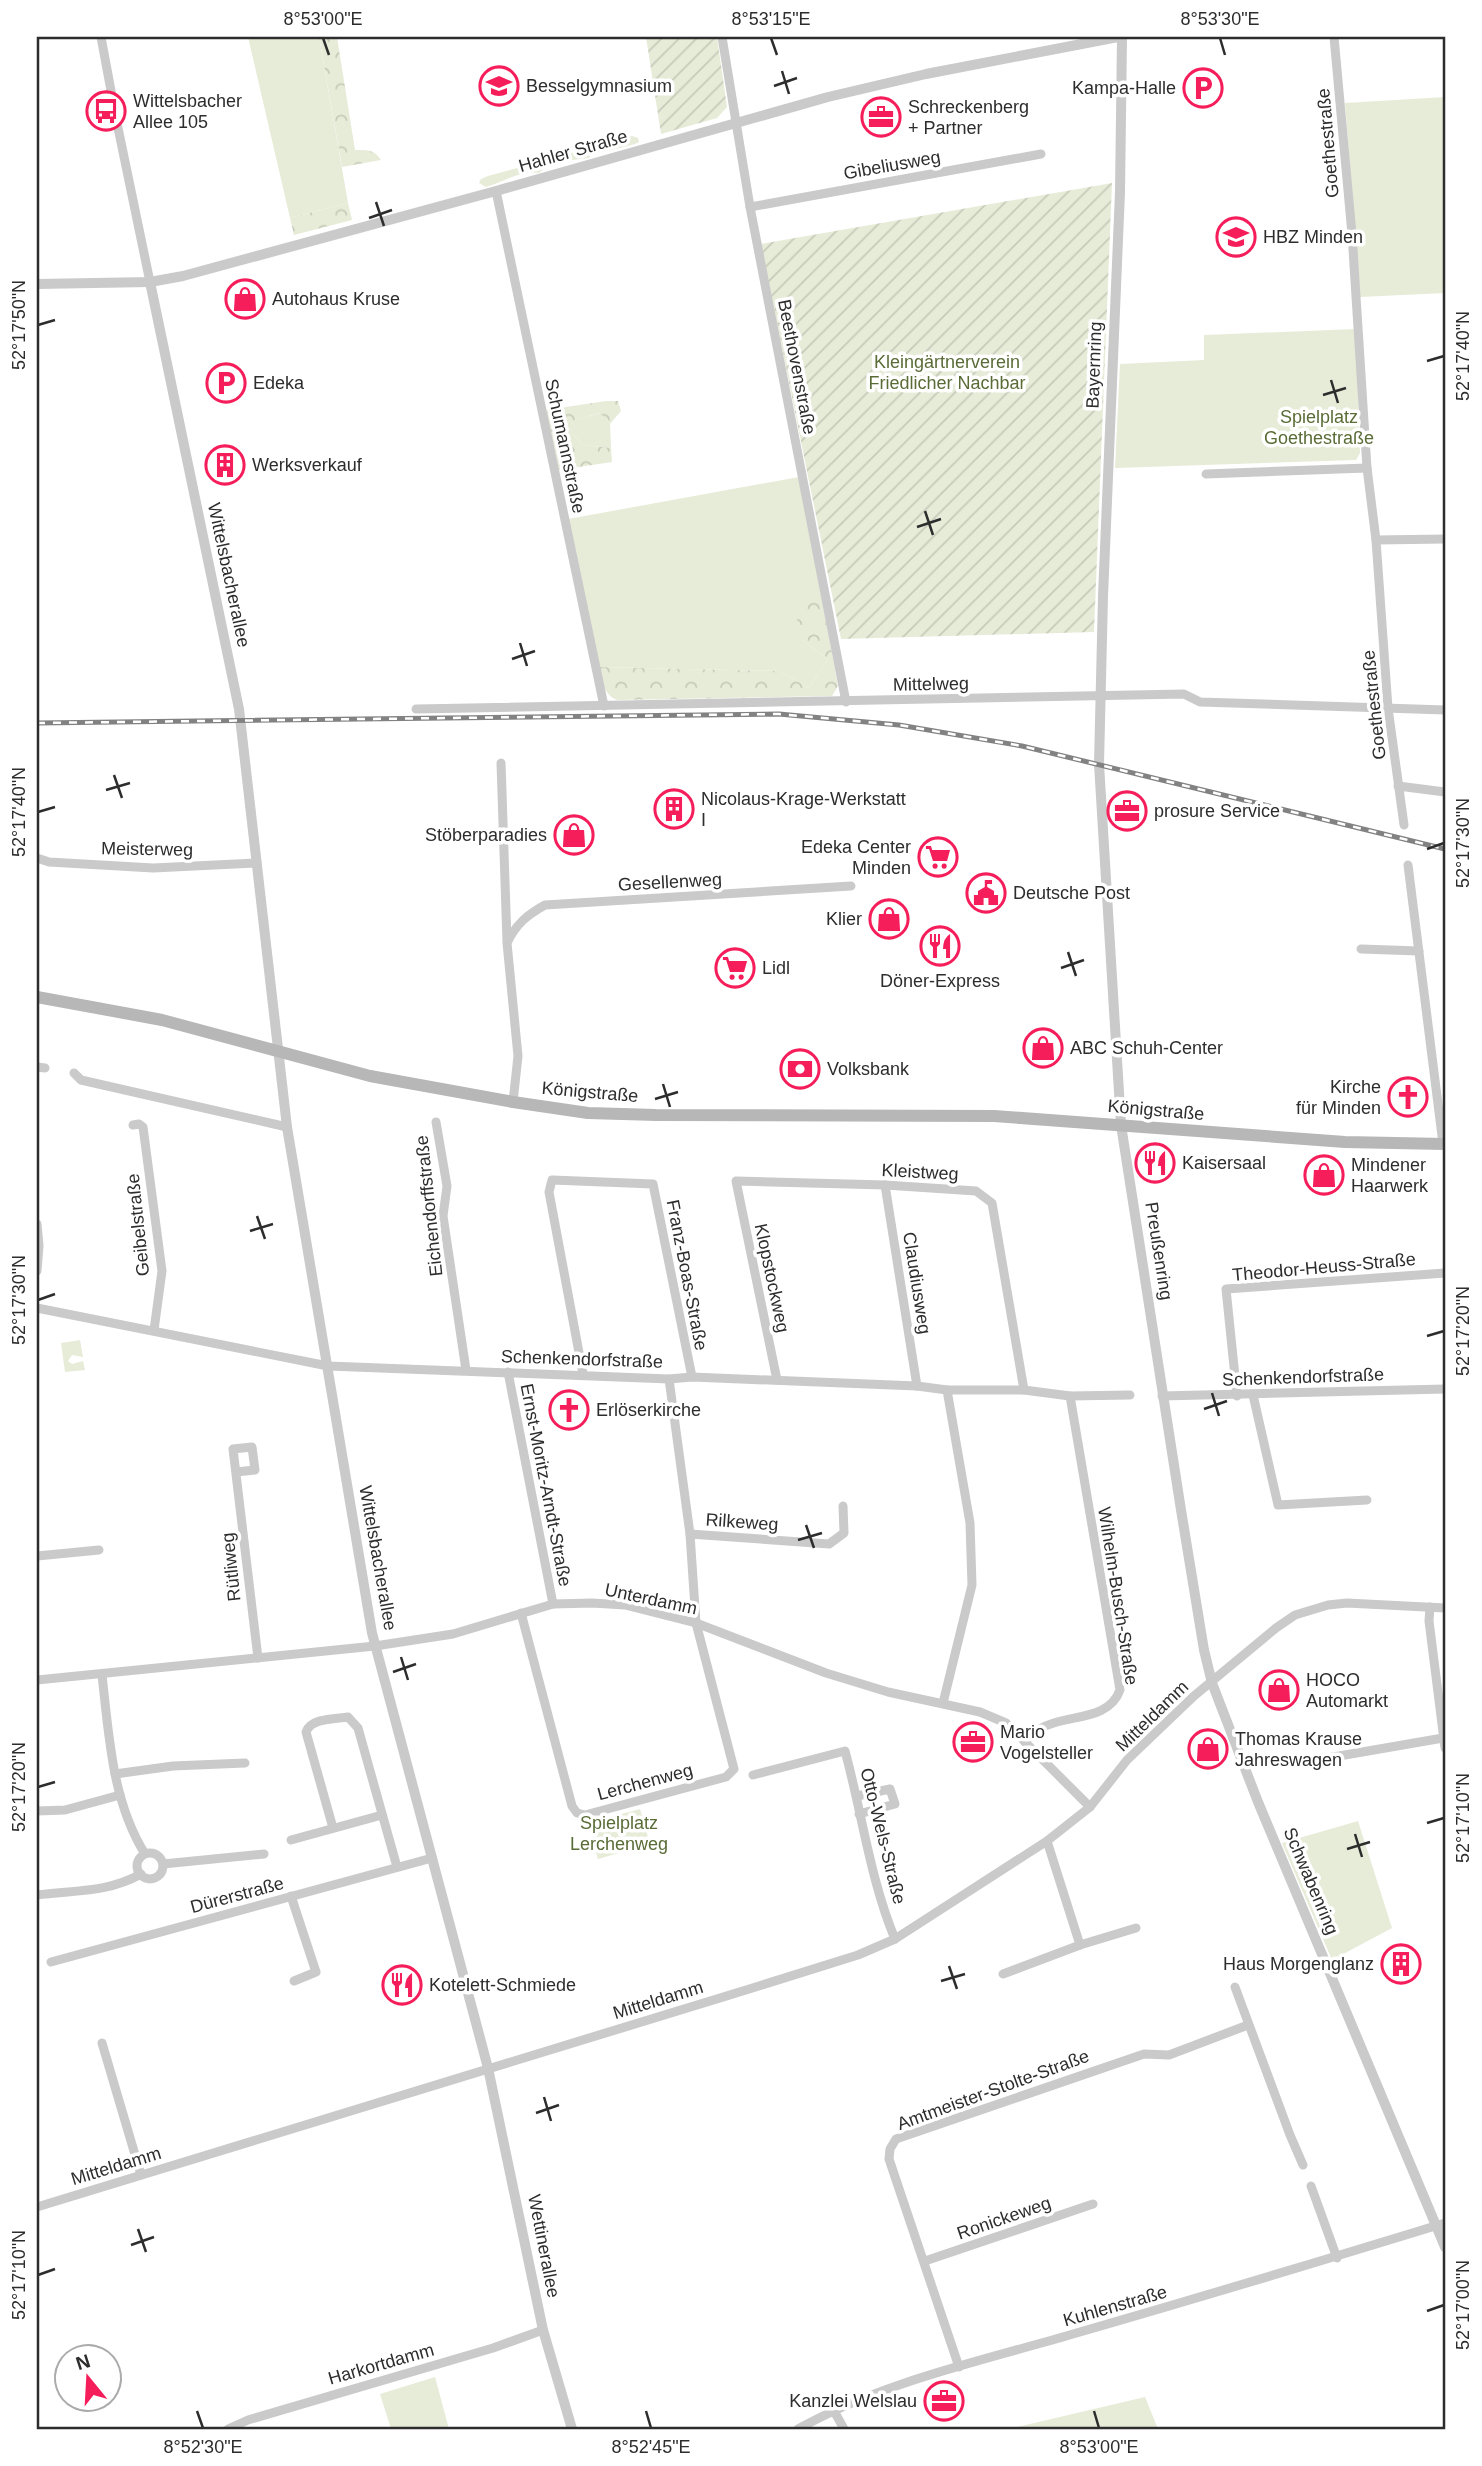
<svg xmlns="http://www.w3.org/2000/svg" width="1482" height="2466" viewBox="0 0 1482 2466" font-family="Helvetica,sans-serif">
  <defs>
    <pattern id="forest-crowns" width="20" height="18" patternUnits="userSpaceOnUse" patternTransform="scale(1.75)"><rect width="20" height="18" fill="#e7ecd8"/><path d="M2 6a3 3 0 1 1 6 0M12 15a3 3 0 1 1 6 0" fill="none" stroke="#c6cbba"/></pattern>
    <pattern id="garden-furrows" width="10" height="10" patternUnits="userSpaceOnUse" patternTransform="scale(1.75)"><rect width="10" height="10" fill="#e7ecd8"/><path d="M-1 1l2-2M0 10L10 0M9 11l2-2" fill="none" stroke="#c6cbba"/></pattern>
  </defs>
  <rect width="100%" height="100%" fill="#fff"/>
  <g fill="#e7ecd8">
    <polygon points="248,37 319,37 348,203 290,218"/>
    <polygon points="1445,97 1445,293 1360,297 1345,103"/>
    <path d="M632 136 638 138 639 142C630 147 604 151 592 154L589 158C573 160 550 161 539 173 520 170 503 182 486 187L479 183 481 179 488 176Z"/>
    <polygon points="1356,329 1360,453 1356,460 1115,468 1120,364 1204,360 1204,335"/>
    <polygon points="601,413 610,424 611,448 582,445 570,430 574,420"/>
    <polygon points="799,477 820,588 802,640 828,659 809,688 780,671 598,667 568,519"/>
    <polygon points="80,1340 83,1357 72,1355 68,1361 72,1364 83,1361 85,1370 65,1372 61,1343"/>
    <polygon points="640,1809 650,1844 598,1859 588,1823"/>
    <polygon points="1358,1821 1392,1928 1332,1960 1282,1843"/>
    <polygon points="435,2377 449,2429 391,2429 380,2394"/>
    <polygon points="1145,2397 1158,2429 1008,2429"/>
  </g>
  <g fill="url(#forest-crowns)">
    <path d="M319 37H337L355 150C367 150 374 149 381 160L342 167Z"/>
    <polygon points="348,203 352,220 294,235 290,218"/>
    <polygon points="606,401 618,401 621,411 610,424 600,413 575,420 570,430 582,445 611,448 612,462 559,470 546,410"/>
    <path d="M820 588 838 686 832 696 617 700C603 694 602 681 598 667L780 671 809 688 828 659 802 640 797 620Z"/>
  </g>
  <g fill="url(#garden-furrows)">
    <polygon points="646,37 717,37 727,107 717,118 661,134"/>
    <polygon points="1112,183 1094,632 841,639 761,244"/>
  </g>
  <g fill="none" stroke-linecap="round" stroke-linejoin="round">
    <g stroke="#cacaca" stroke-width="9">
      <polyline points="101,37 117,123 150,282"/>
      <polyline points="722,37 750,207 846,702"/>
      <polyline points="1334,37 1352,234 1367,468 1376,540 1388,708 1404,825"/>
      <polyline points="496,191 604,706"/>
      <polyline points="750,207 1041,154"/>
      <polyline points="1206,474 1367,468"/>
      <polyline points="1376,540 1445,539"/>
      <polyline points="416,709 1184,694 1200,702 1445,710"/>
      <polyline points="501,763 507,941"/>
      <polyline points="1398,786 1445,792"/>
      <polyline points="37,858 49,862 153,868 257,863"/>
      <polyline points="1408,865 1443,1144"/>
      <polyline points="1361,949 1419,951"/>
      <polyline points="37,1067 45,1068"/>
      <polyline points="74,1073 81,1080 287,1127"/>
      <path d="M513 1102 518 1056 507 943C516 924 527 915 545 905L851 886"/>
      <polyline points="436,1122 447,1186 443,1216 466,1370"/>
      <polyline points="133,1125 139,1124 143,1127 162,1271 154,1330"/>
      <polyline points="885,1185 917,1386"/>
      <polyline points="37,1224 39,1246 37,1271"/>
      <polyline points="37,1308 328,1366 669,1379 692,1377 917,1386 947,1390 1024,1390 1070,1396 1130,1395"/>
      <polyline points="508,1372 553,1604"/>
      <polyline points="583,1374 549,1192 552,1180 653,1184 692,1377"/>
      <polyline points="777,1380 736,1181 885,1185 976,1191 992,1203 1024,1390"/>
      <polyline points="1253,1395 1278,1505 1367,1500"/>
      <polyline points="1162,1396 1445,1389"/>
      <polyline points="1237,1396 1226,1289 1445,1273"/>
      <polyline points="236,1472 255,1470 252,1447 233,1449 258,1658"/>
      <polyline points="690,1534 829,1544 844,1533 843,1506"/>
      <polyline points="37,1556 99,1550"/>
      <polyline points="1430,1607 1429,1621 1445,1748"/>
      <polyline points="521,1613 572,1806 577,1813 585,1815 726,1777 734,1769 696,1623 690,1534 669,1379"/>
      <path d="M102 1675C109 1736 112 1801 145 1854"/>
      <polyline points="37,1680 375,1646 453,1634 553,1604 592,1603 625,1605 696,1623 826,1673 888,1692 980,1712 1006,1723 1090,1807"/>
      <polyline points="943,1703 972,1585 970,1523 947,1390"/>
      <path d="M1025 1741C1029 1738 1033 1733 1038 1730 1064 1713 1108 1723 1120 1690L1070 1396"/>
      <polyline points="1316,1760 1443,1738"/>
      <polyline points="115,1774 173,1766 245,1763"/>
      <path d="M753 1775 845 1751C862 1813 870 1879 895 1939"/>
      <polyline points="857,1796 890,1789 895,1804 859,1814"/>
      <polyline points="37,1811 65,1810 120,1795"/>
      <path d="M333 1828 306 1732C311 1718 334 1719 348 1717L358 1728 397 1867"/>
      <polyline points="291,1840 382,1815"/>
      <polyline points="1047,1841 1080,1945"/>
      <circle cx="150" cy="1866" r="13"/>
      <polyline points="163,1864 264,1854"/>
      <path d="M37 1895C74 1890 107 1893 141 1874"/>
      <polyline points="291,1896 316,1972 294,1981"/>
      <polyline points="51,1962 432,1858"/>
      <polyline points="1003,1974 1080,1945 1136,1928"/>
      <polyline points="1235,1987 1290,2135 1303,2165"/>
      <polyline points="102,2043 141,2175"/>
      <polyline points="1311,2186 1337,2258"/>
      <polyline points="37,2207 746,1990 858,1955 895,1939 1047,1841 1090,1807 1127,1760 1194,1696 1276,1628 1295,1615 1328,1605 1347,1603 1445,1608"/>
      <polyline points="925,2261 1093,2204"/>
      <polyline points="959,2367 889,2159 890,2149 896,2139 1144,2054 1169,2055 1248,2025"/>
      <polyline points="833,2409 844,2429"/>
      <polyline points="228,2429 248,2420 493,2348 543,2330"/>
      <path d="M798 2429C882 2382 981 2361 1073 2334 1198 2298 1321 2261 1445 2223"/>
    </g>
    <g stroke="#cacaca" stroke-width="10">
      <polyline points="1122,37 1120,192 1103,596 1099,764 1121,1125 1181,1510 1204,1650 1212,1683 1258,1802 1445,2247"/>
      <polyline points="150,282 239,709 287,1127 372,1633 488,2068 543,2330 572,2429"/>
      <polyline points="37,284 150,282 183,276 496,191 828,97 926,74 1118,37"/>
    </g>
    <polyline stroke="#b7b7b7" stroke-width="12" points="37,997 162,1020 370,1076 513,1102 588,1113 656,1115 994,1116 1345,1142 1445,1144"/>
    <g stroke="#828282" stroke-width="5">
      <polyline id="rail" points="37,723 779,714 899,725 1022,746 1445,849"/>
    </g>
    <use href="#rail" stroke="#fff" stroke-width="2.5" stroke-dasharray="8" stroke-linecap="butt"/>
  </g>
  <path fill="none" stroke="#2d2d2d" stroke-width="2.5" d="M323 38 329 55M771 38 777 55M1220 38 1225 55M782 71 789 94M774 86 797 78M376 202 384 226M369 218 392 210M38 325 55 320M1427 361 1444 356M1331 380 1338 403M1323 395 1346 388M925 511 933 535M917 527 941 519M520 643 527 666M512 659 535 651M114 775 122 798M106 790 130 783M38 812 55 807M1427 849 1444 843M1068 952 1076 976M1061 968 1084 960M663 1084 670 1107M655 1099 678 1092M257 1216 265 1239M250 1231 273 1224M38 1300 55 1294M1427 1336 1444 1331M1212 1393 1219 1416M1204 1409 1227 1401M806 1525 814 1548M798 1540 822 1533M401 1657 408 1680M393 1672 416 1664M38 1787 55 1782M1427 1823 1444 1818M1355 1834 1362 1857M1347 1849 1370 1842M949 1966 957 1989M941 1981 965 1974M544 2097 551 2121M536 2113 559 2105M138 2229 146 2252M131 2245 154 2237M38 2275 55 2269M1427 2311 1444 2305M197 2411 203 2428M646 2411 651 2428M1094 2411 1099 2428"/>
  <defs>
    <g id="school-ring" transform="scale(2.0125)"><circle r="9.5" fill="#fff" stroke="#f51d5a" stroke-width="1.5"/><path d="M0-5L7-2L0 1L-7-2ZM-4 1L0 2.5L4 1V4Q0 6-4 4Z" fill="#f51d5a"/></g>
    <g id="parking-ring" transform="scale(2.0125)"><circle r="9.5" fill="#fff" stroke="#f51d5a" stroke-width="1.5"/><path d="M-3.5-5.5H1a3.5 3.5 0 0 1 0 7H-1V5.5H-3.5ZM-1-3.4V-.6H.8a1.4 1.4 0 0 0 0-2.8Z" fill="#f51d5a"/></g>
    <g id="bus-ring" transform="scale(2.0125)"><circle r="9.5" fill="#fff" stroke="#f51d5a" stroke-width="1.5"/><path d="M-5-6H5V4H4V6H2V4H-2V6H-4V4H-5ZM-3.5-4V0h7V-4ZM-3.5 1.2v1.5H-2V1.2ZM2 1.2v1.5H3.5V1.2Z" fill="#f51d5a"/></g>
    <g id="office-ring" transform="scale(2.0125)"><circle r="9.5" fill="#fff" stroke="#f51d5a" stroke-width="1.5"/><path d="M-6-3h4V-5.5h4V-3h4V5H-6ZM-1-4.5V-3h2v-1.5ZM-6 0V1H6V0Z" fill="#f51d5a"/></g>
    <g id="shop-ring" transform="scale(2.0125)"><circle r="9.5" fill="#fff" stroke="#f51d5a" stroke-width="1.5"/><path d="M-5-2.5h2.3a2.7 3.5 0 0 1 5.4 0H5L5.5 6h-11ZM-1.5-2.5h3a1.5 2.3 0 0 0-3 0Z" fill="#f51d5a"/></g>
    <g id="building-ring" transform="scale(2.0125)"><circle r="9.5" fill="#fff" stroke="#f51d5a" stroke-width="1.5"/><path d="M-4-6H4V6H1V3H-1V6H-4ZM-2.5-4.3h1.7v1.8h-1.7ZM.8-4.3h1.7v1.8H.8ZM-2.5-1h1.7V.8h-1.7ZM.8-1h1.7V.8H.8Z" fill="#f51d5a"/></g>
    <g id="supermarket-ring" transform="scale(2.0125)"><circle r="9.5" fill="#fff" stroke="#f51d5a" stroke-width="1.5"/><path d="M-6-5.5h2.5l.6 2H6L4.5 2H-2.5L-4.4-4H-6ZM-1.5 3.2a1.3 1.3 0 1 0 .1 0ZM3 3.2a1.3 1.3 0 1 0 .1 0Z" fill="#f51d5a"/></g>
    <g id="civic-ring" transform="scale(2.0125)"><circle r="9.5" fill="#fff" stroke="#f51d5a" stroke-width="1.5"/><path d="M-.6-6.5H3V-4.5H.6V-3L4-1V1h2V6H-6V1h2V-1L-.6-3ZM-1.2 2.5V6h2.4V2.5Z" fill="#f51d5a"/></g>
    <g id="restaurant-ring" transform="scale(2.0125)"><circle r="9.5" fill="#fff" stroke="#f51d5a" stroke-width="1.5"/><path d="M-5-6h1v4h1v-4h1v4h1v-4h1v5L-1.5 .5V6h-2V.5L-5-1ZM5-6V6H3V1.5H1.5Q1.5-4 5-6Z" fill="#f51d5a"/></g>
    <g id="bank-ring" transform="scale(2.0125)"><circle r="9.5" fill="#fff" stroke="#f51d5a" stroke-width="1.5"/><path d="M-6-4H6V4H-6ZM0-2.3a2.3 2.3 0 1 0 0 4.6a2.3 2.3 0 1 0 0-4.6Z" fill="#f51d5a"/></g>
    <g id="church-ring" transform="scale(2.0125)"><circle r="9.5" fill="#fff" stroke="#f51d5a" stroke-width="1.5"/><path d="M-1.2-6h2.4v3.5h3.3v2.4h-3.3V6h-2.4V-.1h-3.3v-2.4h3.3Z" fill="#f51d5a"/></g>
  </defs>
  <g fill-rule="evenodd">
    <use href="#school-ring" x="499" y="86"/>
    <use href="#parking-ring" x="1203" y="88"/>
    <use href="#bus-ring" x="106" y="111"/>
    <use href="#office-ring" x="881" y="117"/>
    <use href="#school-ring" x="1236" y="237"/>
    <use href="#shop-ring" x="245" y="299"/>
    <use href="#parking-ring" x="226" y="383"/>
    <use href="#building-ring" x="225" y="465"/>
    <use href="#building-ring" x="674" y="809"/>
    <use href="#office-ring" x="1127" y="811"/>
    <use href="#shop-ring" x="574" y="835"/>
    <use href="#supermarket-ring" x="938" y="857"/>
    <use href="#civic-ring" x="986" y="893"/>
    <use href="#shop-ring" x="889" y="919"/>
    <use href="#restaurant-ring" x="940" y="946"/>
    <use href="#supermarket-ring" x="735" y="968"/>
    <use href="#shop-ring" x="1043" y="1048"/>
    <use href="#bank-ring" x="800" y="1069"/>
    <use href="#church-ring" x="1408" y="1097"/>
    <use href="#restaurant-ring" x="1155" y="1163"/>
    <use href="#shop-ring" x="1324" y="1175"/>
    <use href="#church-ring" x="569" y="1410"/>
    <use href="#shop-ring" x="1279" y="1690"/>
    <use href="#office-ring" x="973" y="1742"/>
    <use href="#shop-ring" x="1208" y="1749"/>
    <use href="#building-ring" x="1401" y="1964"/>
    <use href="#restaurant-ring" x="402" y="1985"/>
    <use href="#office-ring" x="944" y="2401"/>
  </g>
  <g text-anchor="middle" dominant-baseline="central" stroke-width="7" stroke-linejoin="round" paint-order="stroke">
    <g font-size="18" fill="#2d2d2d" stroke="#fff" text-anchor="start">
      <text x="526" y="86">Besselgymnasium</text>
      <text x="1176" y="88" text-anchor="end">Kampa-Halle</text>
      <text x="133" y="101">Wittelsbacher<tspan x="133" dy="21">Allee 105</tspan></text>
      <text x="908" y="107">Schreckenberg<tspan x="908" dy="21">+ Partner</tspan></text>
      <text x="1263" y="237">HBZ Minden</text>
      <text x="272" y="299">Autohaus Kruse</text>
      <text x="253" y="383">Edeka</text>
      <text x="252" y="465">Werksverkauf</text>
      <text x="701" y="799">Nicolaus-Krage-Werkstatt<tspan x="701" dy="21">I</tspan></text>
      <text x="1154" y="811">prosure Service</text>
      <text x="547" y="835" text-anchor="end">Stöberparadies</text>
      <text x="911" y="847" text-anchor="end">Edeka Center<tspan x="911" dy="21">Minden</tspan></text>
      <text x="1013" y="893">Deutsche Post</text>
      <text x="862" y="919" text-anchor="end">Klier</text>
      <text x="762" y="968">Lidl</text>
      <text x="940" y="981" text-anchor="middle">Döner-Express</text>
      <text x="1070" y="1048">ABC Schuh-Center</text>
      <text x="827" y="1069">Volksbank</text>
      <text x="1381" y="1087" text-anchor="end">Kirche<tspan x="1381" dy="21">für Minden</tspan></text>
      <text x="1182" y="1163">Kaisersaal</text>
      <text x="1351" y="1165">Mindener<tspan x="1351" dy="21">Haarwerk</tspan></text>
      <text x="596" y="1410">Erlöserkirche</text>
      <text x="1306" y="1680">HOCO<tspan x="1306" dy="21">Automarkt</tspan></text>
      <text x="1000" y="1732">Mario<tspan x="1000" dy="21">Vogelsteller</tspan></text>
      <text x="1235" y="1739">Thomas Krause<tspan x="1235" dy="21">Jahreswagen</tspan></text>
      <text x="1374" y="1964" text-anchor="end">Haus Morgenglanz</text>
      <text x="429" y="1985">Kotelett-Schmiede</text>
      <text x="917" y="2401" text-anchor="end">Kanzlei Welslau</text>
    </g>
    <g font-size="18" fill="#2d2d2d" stroke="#fff">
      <text transform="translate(1328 143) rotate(-95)">Goethestraße</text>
      <text transform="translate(573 151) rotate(-16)">Hahler Straße</text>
      <text transform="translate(892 165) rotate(-10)">Gibeliusweg</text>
      <text transform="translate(1094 365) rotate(-88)">Bayernring</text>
      <text transform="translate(797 367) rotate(79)">Beethovenstraße</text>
      <text transform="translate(565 446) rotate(78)">Schumannstraße</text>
      <text transform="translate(229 575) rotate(78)">Wittelsbacherallee</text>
      <text transform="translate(931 684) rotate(-1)">Mittelweg</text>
      <text transform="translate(1374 705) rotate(-96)">Goethestraße</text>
      <text transform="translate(147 849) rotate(1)">Meisterweg</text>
      <text transform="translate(670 882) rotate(-3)">Gesellenweg</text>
      <text transform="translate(590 1092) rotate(5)">Königstraße</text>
      <text transform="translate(1156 1110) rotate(5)">Königstraße</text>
      <text transform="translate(920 1172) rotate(3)">Kleistweg</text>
      <text transform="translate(429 1206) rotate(-96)">Eichendorffstraße</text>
      <text transform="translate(138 1225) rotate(-96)">Geibelstraße</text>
      <text transform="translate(1159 1251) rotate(81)">Preußenring</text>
      <text transform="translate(1324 1267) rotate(-5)">Theodor-Heuss-Straße</text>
      <text transform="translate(687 1275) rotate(79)">Franz-Boas-Straße</text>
      <text transform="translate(772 1278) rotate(78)">Klopstockweg</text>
      <text transform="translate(917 1283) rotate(81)">Claudiusweg</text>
      <text transform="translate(582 1359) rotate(2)">Schenkendorfstraße</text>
      <text transform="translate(1303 1377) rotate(-2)">Schenkendorfstraße</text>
      <text transform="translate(546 1485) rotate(79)">Ernst-Moritz-Arndt-Straße</text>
      <text transform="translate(742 1522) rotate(4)">Rilkeweg</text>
      <text transform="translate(378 1558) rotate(80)">Wittelsbacherallee</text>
      <text transform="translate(231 1567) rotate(-96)">Rütliweg</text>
      <text transform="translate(1118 1596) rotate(81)">Wilhelm-Busch-Straße</text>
      <text transform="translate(651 1599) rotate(12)">Unterdamm</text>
      <text transform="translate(1152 1716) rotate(-44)">Mitteldamm</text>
      <text transform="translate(645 1782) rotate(-15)">Lerchenweg</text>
      <text transform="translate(883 1836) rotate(76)">Otto-Wels-Straße</text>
      <text transform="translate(1311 1881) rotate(67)">Schwabenring</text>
      <text transform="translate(237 1895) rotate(-15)">Dürerstraße</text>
      <text transform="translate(658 2000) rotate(-17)">Mitteldamm</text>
      <text transform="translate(993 2090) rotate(-20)">Amtmeister-Stolte-Straße</text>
      <text transform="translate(116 2166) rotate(-17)">Mitteldamm</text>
      <text transform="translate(1004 2218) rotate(-19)">Ronickeweg</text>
      <text transform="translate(544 2246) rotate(79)">Wettinerallee</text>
      <text transform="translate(1115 2306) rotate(-16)">Kuhlenstraße</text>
      <text transform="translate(381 2364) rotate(-16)">Harkortdamm</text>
    </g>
    <g font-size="18" fill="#5a6c36" stroke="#fff">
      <text x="947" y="362">Kleingärtnerverein<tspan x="947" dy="21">Friedlicher Nachbar</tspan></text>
      <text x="1319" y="417">Spielplatz<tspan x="1319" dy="21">Goethestraße</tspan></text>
      <text x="619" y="1823">Spielplatz<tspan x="619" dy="21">Lerchenweg</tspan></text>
    </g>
  </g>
  <rect width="1482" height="2466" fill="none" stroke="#ffffff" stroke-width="77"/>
  <g transform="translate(88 2378) rotate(342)"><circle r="33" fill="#ffffff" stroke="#ababab" stroke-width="2"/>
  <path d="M0-5L12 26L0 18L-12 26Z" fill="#f51d5a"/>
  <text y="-10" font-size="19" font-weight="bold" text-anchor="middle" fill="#2d2d2d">N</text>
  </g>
  <rect x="38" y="38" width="1406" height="2390" fill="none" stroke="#2d2d2d" stroke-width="2.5"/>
  <g font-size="18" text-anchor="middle" fill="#2d2d2d">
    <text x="323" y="25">8°53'00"E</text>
    <text x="771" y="25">8°53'15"E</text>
    <text x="1220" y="25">8°53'30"E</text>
    <text transform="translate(19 325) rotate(-90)" y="6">52°17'50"N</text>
    <text transform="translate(1463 356) rotate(-90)" y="6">52°17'40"N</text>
    <text transform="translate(19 812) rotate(-90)" y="6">52°17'40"N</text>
    <text transform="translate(1463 843) rotate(-90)" y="6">52°17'30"N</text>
    <text transform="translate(19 1300) rotate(-90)" y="6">52°17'30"N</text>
    <text transform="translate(1463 1331) rotate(-90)" y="6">52°17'20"N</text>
    <text transform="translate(19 1787) rotate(-90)" y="6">52°17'20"N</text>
    <text transform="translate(1463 1818) rotate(-90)" y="6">52°17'10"N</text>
    <text transform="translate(19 2275) rotate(-90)" y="6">52°17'10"N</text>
    <text transform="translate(1463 2305) rotate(-90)" y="6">52°17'00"N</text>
    <text x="203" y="2453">8°52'30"E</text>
    <text x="651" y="2453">8°52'45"E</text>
    <text x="1099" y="2453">8°53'00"E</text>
  </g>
</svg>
